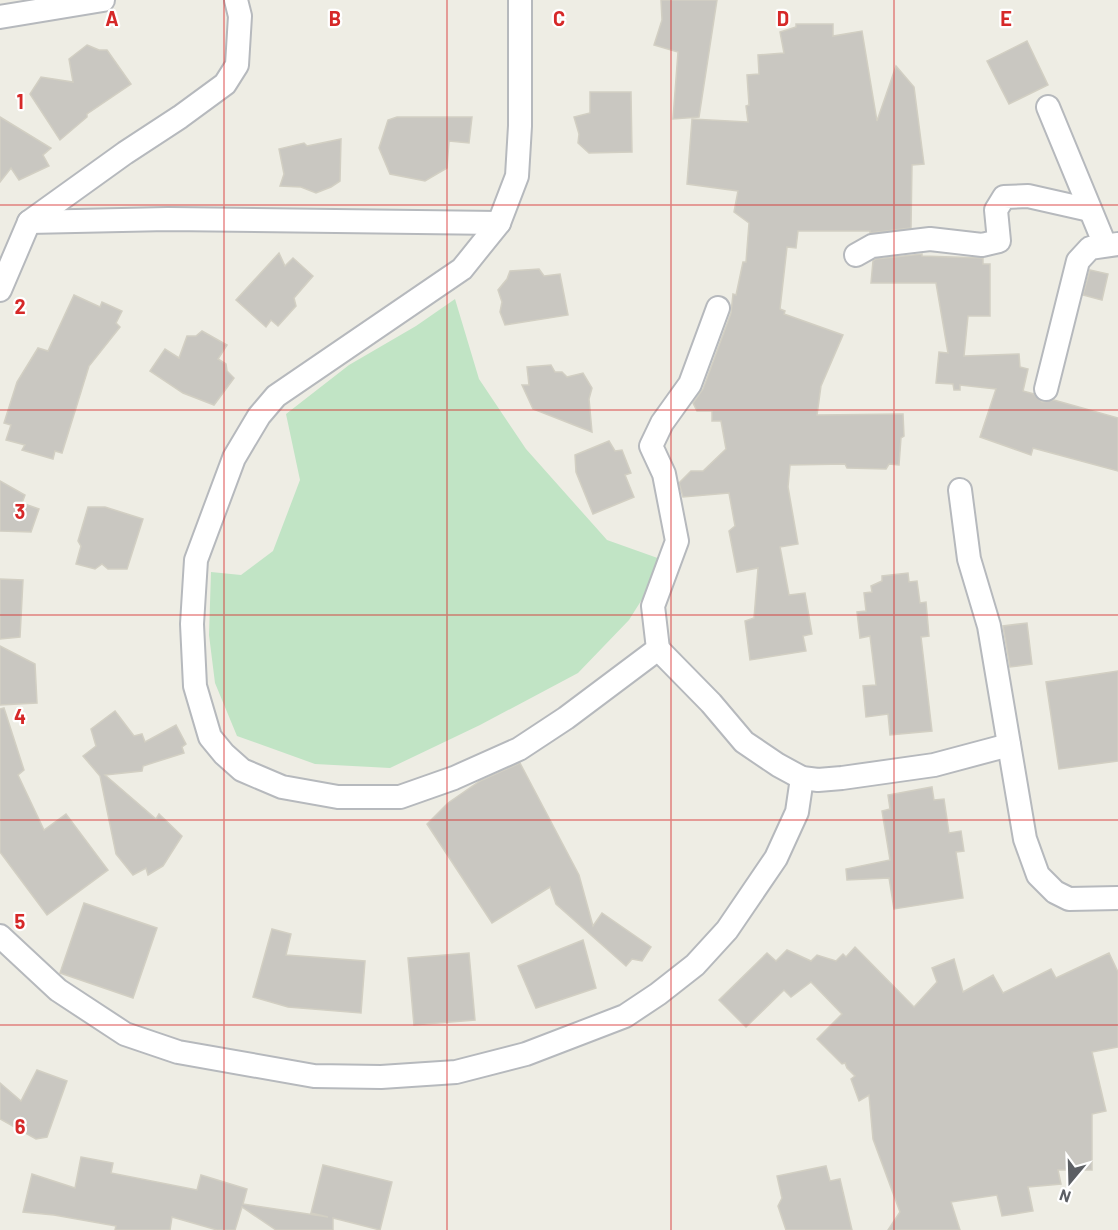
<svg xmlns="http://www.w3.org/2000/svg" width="1118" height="1230" viewBox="0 0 1118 1230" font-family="Barlow,sans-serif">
  <rect width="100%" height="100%" fill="#eeede4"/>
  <polygon fill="#c1e4c5" points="455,299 479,379 526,449 607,540 666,561 629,620 578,673 480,725 390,768 315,764 237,736 215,683 209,635 211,572 241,575 273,551 300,480 286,414 349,365 416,326"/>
  <g fill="#c9c7c1" stroke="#d2cfc3" stroke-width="1.5">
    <polygon points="661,0 717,0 699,117 673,119 678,52 654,45 662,20"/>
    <polygon points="796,24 833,24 833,36 862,31 877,121 896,66 914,87 924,164 912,165 911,228 870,233 870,231 798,231 796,248 787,247 780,309 785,311 784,314 843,335 821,386 817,415 903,414 904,436 901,438 899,465 889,464 886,469 847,468 845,464 790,465 788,487 798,544 780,547 789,595 805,593 812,634 803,636 806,651 750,660 745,621 754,618 758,568 737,572 729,531 735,526 729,493 683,497 679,483 691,471 703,471 726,449 721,421 712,421 712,411 697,411 693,403 703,389 731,313 733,294 736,295 743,262 746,262 749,223 734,212 738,191 687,184 692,119 748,122 746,106 749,105 747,75 759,74 758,55 784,53 780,32 796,27"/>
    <polygon points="1027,41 1048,85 1009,104 987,61"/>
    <polygon points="87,45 99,50 107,50 131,84 87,114 87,117 60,140 30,94 41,77 73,82 69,59"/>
    <polygon points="590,92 631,92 632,152 589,153 578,143 579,134 574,117 590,113"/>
    <polygon points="0,117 51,148 43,155 49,166 19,180 11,168 0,182"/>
    <polygon points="397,117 472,117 469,143 449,141 447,168 425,181 390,174 379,148 388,120"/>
    <polygon points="341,139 340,181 331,187 316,193 301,187 280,186 284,174 279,149 304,143 307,146"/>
    <polygon points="279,253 285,266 293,258 313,276 294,298 296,306 278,326 271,320 266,327 236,300"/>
    <polygon points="922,254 922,256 983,258 983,264 990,264 990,316 968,316 964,356 1019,354 1020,367 1028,369 1023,391 1034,394 1042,402 1054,400 1118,418 1118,471 1033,448 1031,455 980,437 996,389 960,385 960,390 954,390 953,384 936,383 939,352 948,353 936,283 871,283 873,261 876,259"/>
    <polygon points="539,269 544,276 560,274 568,315 505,325 500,312 502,302 498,290 507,279 510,271"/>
    <polygon points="1090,270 1108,274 1102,300 1083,295"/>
    <polygon points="74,295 100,307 102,302 122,311 116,323 120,327 89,366 62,453 55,451 53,459 22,450 25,445 6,440 11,425 4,423 17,382 38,348 48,351"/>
    <polygon points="202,331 227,345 218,359 226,364 227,371 234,378 214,405 183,393 150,371 165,349 179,358 187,336 196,336"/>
    <polygon points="551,365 555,372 562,372 567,377 583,373 592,388 589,399 592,432 533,409 522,385 529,385 527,367"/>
    <polygon points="609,441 615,451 622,450 631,473 625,475 634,497 593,514 576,472 575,455"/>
    <polygon points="0,481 25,495 22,503 39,509 31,532 0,531"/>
    <polygon points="88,507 105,507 143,519 127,569 108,569 102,564 95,569 76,564 81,546 78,541"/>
    <polygon points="908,573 909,582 917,581 920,603 926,602 929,636 921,637 932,731 890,735 888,714 866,717 863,686 876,685 870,636 860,638 857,612 866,611 864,593 872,592 871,586 882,581 882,576"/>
    <polygon points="0,579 23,580 20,637 0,639"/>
    <polygon points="1027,623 1032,664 1010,667 1003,626"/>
    <polygon points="0,646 35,664 37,703 0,705"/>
    <polygon points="1118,671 1118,761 1059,769 1046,682"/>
    <polygon points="4,708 24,770 18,775 44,830 66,814 108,870 47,915 0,852 0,709"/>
    <polygon points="115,711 134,736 142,734 145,742 176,725 186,744 182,747 184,753 143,766 142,771 105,775 156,819 159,814 182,836 163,866 148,875 146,868 133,875 116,854 100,776 83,756 96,746 91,729"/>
    <polygon points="520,763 579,875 593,926 602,913 651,947 642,961 632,959 626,966 556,904 550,887 492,923 427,824 448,803 480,781"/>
    <polygon points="932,787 934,800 944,799 949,833 961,831 964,851 956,852 963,898 894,909 889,878 847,880 846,869 890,860 882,811 890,809 888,795"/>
    <polygon points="84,903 157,928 133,998 60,973"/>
    <polygon points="272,929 291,934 286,955 365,961 361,1013 288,1007 253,997"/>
    <polygon points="583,940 596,988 536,1008 518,966"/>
    <polygon points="855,947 914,1007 937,982 932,968 954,959 963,992 993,975 1003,993 1051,969 1056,978 1109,953 1118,972 1118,1047 1092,1052 1106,1111 1092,1114 1092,1170 1058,1170 1061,1184 1028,1187 1033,1211 1002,1216 997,1195 951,1202 960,1230 888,1230 900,1212 873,1139 869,1095 859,1101 851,1079 855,1076 847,1068 845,1063 842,1064 817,1039 842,1014 811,982 791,997 784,990 746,1027 719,1000 767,953 776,961 787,950 811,961 817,955 836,961 843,954 846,957"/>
    <polygon points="469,953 475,1020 414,1025 408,958"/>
    <polygon points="37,1070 67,1081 47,1137 36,1139 0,1119 0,1083 21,1101"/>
    <polygon points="81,1157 113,1163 111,1173 197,1190 201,1175 247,1189 243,1204 328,1217 311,1213 323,1165 392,1182 380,1230 333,1218 333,1230 276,1230 242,1207 235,1230 217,1230 172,1217 170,1230 115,1230 116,1226 54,1215 23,1212 32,1174 75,1188"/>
    <polygon points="826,1166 830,1181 840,1179 852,1230 786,1230 778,1206 782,1198 777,1176"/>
  </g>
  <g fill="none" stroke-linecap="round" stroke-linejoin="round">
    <g stroke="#b6b9bd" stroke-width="26">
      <g id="street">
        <polyline points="520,0 520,126 517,176 499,223 462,269 276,396 259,416 234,458 196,560 192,624 195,686 210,737 224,754 242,770 282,787 338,797 400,797 454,778 519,749 566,718 658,649 653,606 677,541 664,474 651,446 662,423 690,384 718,308"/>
        <polyline points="0,17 103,0"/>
        <polyline points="1048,107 1105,245"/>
        <polyline points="29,222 168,219 499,223"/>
        <polyline points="856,255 872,246 930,239 982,245 999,241 996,210 1004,197 1028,196 1090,210"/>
        <polyline points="0,290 29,222 125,153 180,117 225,84 237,65 240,16 236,0"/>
        <polyline points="1046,389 1078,261 1090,248 1118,244"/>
        <polyline points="960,490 969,559 989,626 1025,839 1038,875 1055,892 1069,899 1118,898"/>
        <polyline points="658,649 711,703 744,742 778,765 802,778 818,780 842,778 934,765 1009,745"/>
        <polyline points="0,936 58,990 125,1034 178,1052 314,1076 381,1077 456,1072 526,1054 625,1016 658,994 695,965 727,930 776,858 797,812 802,778"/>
      </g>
    </g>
    <use href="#street" stroke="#fff" stroke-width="22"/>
  </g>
  <path fill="none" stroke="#d62828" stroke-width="1.5" stroke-opacity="0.55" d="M224 0V1230M447 0V1230M671 0V1230M894 0V1230M0 205H1118M0 410H1118M0 615H1118M0 820H1118M0 1025H1118"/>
  <g font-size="20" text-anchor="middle" font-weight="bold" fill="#d62828" stroke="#fff" stroke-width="4.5" stroke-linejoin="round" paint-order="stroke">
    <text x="112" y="26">A</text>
    <text x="335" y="26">B</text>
    <text x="559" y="26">C</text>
    <text x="783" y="26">D</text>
    <text x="1006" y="26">E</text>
    <text x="20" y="109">1</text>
    <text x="20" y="314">2</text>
    <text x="20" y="519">3</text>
    <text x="20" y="724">4</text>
    <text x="20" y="929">5</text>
    <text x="20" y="1134">6</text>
  </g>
  <g transform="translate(1070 1182) rotate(199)" stroke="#ffffff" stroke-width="4.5" paint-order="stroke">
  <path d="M0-4.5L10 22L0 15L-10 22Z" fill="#5c5f64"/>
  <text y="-9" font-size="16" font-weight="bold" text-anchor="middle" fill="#5c5f64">N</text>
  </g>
</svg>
